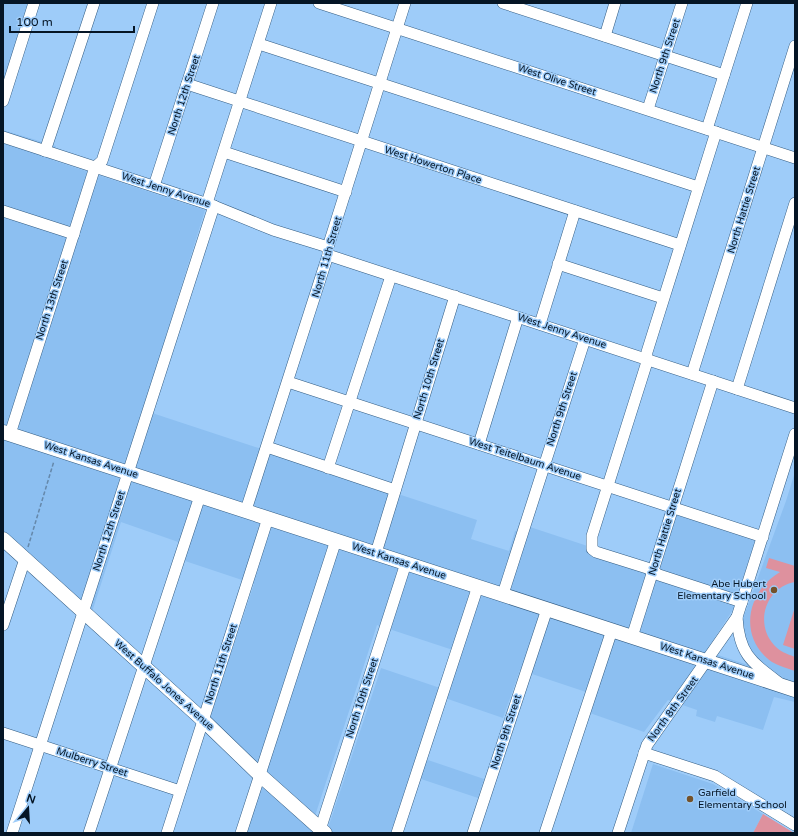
<svg xmlns="http://www.w3.org/2000/svg" width="798" height="836" viewBox="0 0 798 836" font-family="'Varela Round',sans-serif">
  <rect width="100%" height="100%" fill="#9eccf9"/>
  <g fill="#8cbff1" fill-rule="evenodd">
    <polygon points="3,3 37,3 3,108"/>
    <path d="M3 130 56 146 52 160 205 210 143 410 477 520 471 539 509 551 515 531 530 527 648 566 665 511 755 541 734 608 706 651 784 677 766 669 749 652 741 624 786 501 795 472V702L774 697 763 730 717 716 715 722 696 716 697 710 668 700 644 732 587 712 589 693 520 670 503 718 445 698 425 759 484 779 478 798 418 778 402 833H245L265 771 209 720 254 584 179 559 184 544 121 522 92 612 3 531ZM377 625 459 652 446 690 381 668 328 828 315 816Z"/>
    <polygon points="653,764 713,784 763,814 753,833 631,833"/>
  </g>
  <g fill="#de919e">
    <path d="M769 558 795 566V582C766 587 754 623 774 645 779 651 787 654 795 657V671C787 668 779 666 772 662 738 638 746 592 780 572L766 568Z"/>
    <polygon points="795,607 795,649 783,645"/>
    <polygon points="763,814 794,833 753,833"/>
  </g>
  <g fill="none" stroke-linecap="round" stroke-linejoin="round">
    <g stroke="#325c83" stroke-width="12">
      <g id="minor">
        <polyline points="319,3 795,158"/>
        <polyline points="503,3 724,75"/>
        <polyline points="605,36 615,3"/>
        <polyline points="259,44 698,187"/>
        <polyline points="187,84 680,245"/>
        <polyline points="3,101 34,3"/>
        <polyline points="648,109 682,3"/>
        <polyline points="707,129 747,3"/>
        <polyline points="716,132 647,352 646,365 592,536 592,549 596,552 647,568 659,575 742,602"/>
        <polyline points="3,137 214,206 273,230 328,247"/>
        <polyline points="45,151 94,3"/>
        <polyline points="224,152 346,192"/>
        <polyline points="154,186 213,3"/>
        <polyline points="207,203 271,3"/>
        <polyline points="3,211 74,234"/>
        <polyline points="328,255 795,408"/>
        <polyline points="558,264 663,298"/>
        <polyline points="540,324 575,211"/>
        <polyline points="692,374 795,46"/>
        <polyline points="288,382 763,537"/>
        <polyline points="737,389 795,203"/>
        <polyline points="10,434 95,167 102,161 153,3"/>
        <polyline points="479,444 518,317"/>
        <polyline points="267,447 395,490"/>
        <polyline points="328,468 391,276"/>
        <polyline points="246,510 328,255 328,247 405,3"/>
        <polyline points="376,553 455,296"/>
        <polyline points="503,594 585,339"/>
        <path d="M737 617C739 653 750 661 778 682"/>
        <polyline points="3,625 25,559"/>
        <polyline points="632,637 713,381"/>
        <polyline points="3,733 180,791"/>
        <polyline points="644,753 715,776 795,825"/>
        <polyline points="12,833 214,206"/>
        <polyline points="89,833 200,496"/>
        <polyline points="167,833 268,518"/>
        <polyline points="241,833 336,540"/>
        <polyline points="319,833 406,563"/>
        <polyline points="397,833 478,586"/>
        <polyline points="473,833 547,609"/>
        <polyline points="545,833 612,630"/>
        <polyline points="618,833 647,745 737,617 795,434"/>
      </g>
    </g>
    <g stroke="#325c83" stroke-width="15">
      <g id="major">
        <polyline points="3,432 795,690"/>
        <polyline points="3,539 203,720 260,775 325,833"/>
      </g>
    </g>
    <polyline stroke="#6588ab" stroke-width="1.5" stroke-dasharray="4 2" stroke-linecap="butt" points="28,547 54,461"/>
    <use href="#minor" stroke="#fff" stroke-width="11"/>
    <use href="#major" stroke="#fff" stroke-width="14"/>
  </g>
  <g fill="#74522a" stroke="#9eccf9" stroke-width="1.5">
    <circle cx="774" cy="590" r="4"/>
    <circle cx="690" cy="799" r="4"/>
  </g>
  <g text-anchor="middle" dominant-baseline="central" stroke-width="3" stroke-linejoin="round" paint-order="stroke">
    <g font-size="10" fill="#051525" stroke="#9eccf9">
      <text transform="translate(665 56) rotate(-72)">North 9th Street</text>
      <text transform="translate(557 80) rotate(18)">West Olive Street</text>
      <text transform="translate(184 95) rotate(-72)">North 12th Street</text>
      <text transform="translate(433 165) rotate(18)">West Howerton Place</text>
      <text transform="translate(166 190) rotate(18)">West Jenny Avenue</text>
      <text transform="translate(744 210) rotate(-73)">North Hattie Street</text>
      <text transform="translate(327 257) rotate(-74)">North 11th Street</text>
      <text transform="translate(52 300) rotate(-72)">North 13th Street</text>
      <text transform="translate(562 331) rotate(18)">West Jenny Avenue</text>
      <text transform="translate(429 379) rotate(-73)">North 10th Street</text>
      <text transform="translate(562 409) rotate(-72)">North 9th Street</text>
      <text transform="translate(525 459) rotate(18)">West Teitelbaum Avenue</text>
      <text transform="translate(91 460) rotate(18)">West Kansas Avenue</text>
      <text transform="translate(109 531) rotate(-72)">North 12th Street</text>
      <text transform="translate(665 532) rotate(-73)">North Hattie Street</text>
      <text transform="translate(399 561) rotate(18)">West Kansas Avenue</text>
      <text transform="translate(707 661) rotate(18)">West Kansas Avenue</text>
      <text transform="translate(221 664) rotate(-72)">North 11th Street</text>
      <text transform="translate(164 685) rotate(42)">West Buffalo Jones Avenue</text>
      <text transform="translate(362 698) rotate(-72)">North 10th Street</text>
      <text transform="translate(673 709) rotate(-54)">North 8th Street</text>
      <text transform="translate(506 732) rotate(-72)">North 9th Street</text>
      <text transform="translate(92 762) rotate(18)">Mulberry Street</text>
    </g>
    <g font-size="10" fill="#051525" stroke="#9eccf9" text-anchor="end">
      <text x="766" y="584">Abe Hubert<tspan x="766" dy="12">Elementary School</tspan></text>
      <text x="698" y="793" text-anchor="start">Garfield<tspan x="698" dy="12">Elementary School</tspan></text>
    </g>
  </g>
  <rect width="798" height="836" fill="none" stroke="#051525" stroke-width="8"/>
  <g transform="translate(28 808) rotate(18)" stroke="#9eccf9" stroke-width="3" paint-order="stroke">
  <path d="M0-3L7 15L0 10L-7 15Z" fill="#051525"/>
  <text y="-6" font-size="11" font-weight="bold" text-anchor="middle" fill="#051525">N</text>
  </g>
  <path d="M10 26v6h124v-6" fill="none" stroke="#051525" stroke-width="2"/>
  <text x="16" y="26" font-size="12" fill="#051525" stroke="#9eccf9" stroke-width="3" paint-order="stroke">100 m</text>
</svg>
